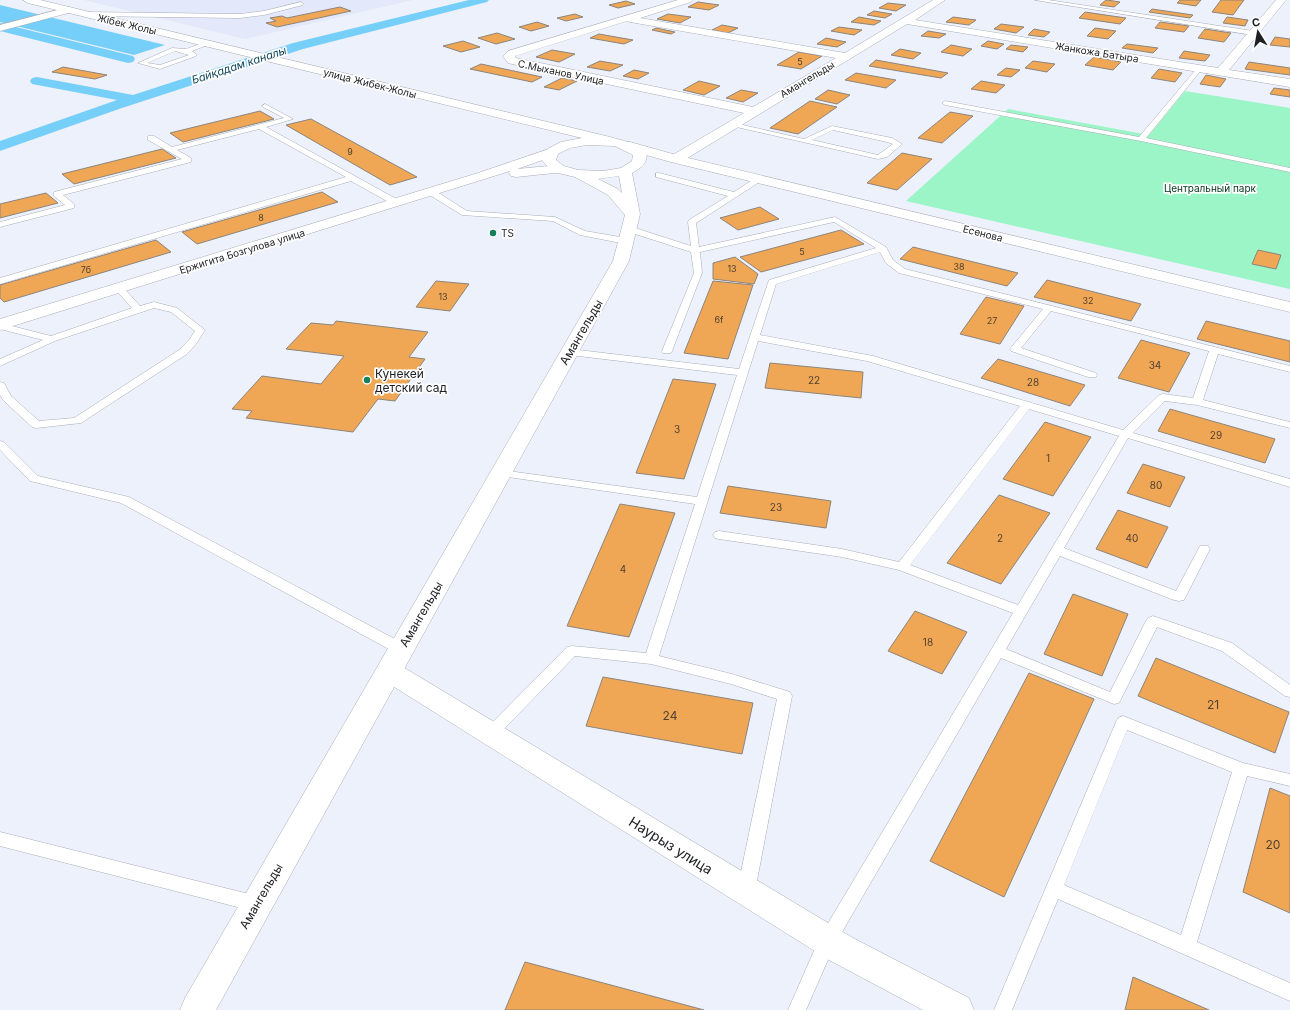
<svg xmlns="http://www.w3.org/2000/svg" width="1290" height="1010" viewBox="0 0 1290 1010" font-family="Inter,sans-serif">
  <rect width="100%" height="100%" fill="#edf1fb"/>
  <polygon fill="#e3e8fa" points="84,0 413,0 245,39"/>
  <polygon fill="#9bf5c7" points="1185,91 1290,108 1290,289 906,201 1008,109 1149,135"/>
  <polygon fill="#76cff8" points="0,5 165,45 134,55 0,22"/>
  <g fill="none" stroke-linecap="round" stroke-linejoin="round">
    <g fill="#76cff8" fill-rule="evenodd">
      <polygon points="469,0 489,0 487,2 303,49 119,109 0,151 0,141 117,100 32,84 30,81 32,78 37,77 133,95 293,43"/>
      <polygon points="0,23 133,56 135,59 133,62 128,63 0,31"/>
    </g>
  </g>
  <g fill="#efa755" stroke="#8c847d">
    <polygon points="1106,0 1107,0 1120,2 1114,7 1100,5"/>
    <polygon points="1180,0 1201,0 1196,6 1177,3"/>
    <polygon points="1221,0 1244,0 1233,15 1212,12"/>
    <polygon points="626,1 635,4 618,8 609,5"/>
    <polygon points="698,2 719,5 709,10 688,7"/>
    <polygon points="888,3 906,5 896,11 879,8"/>
    <polygon points="340,7 351,11 277,27 266,23 276,21 270,18 282,16 287,18"/>
    <polygon points="1152,9 1193,15 1190,18 1149,12"/>
    <polygon points="874,11 892,14 885,18 867,15"/>
    <polygon points="1085,12 1126,18 1120,24 1079,18"/>
    <polygon points="575,14 583,17 566,21 557,18"/>
    <polygon points="668,14 691,17 680,23 657,19"/>
    <polygon points="859,17 881,21 874,25 851,22"/>
    <polygon points="953,17 976,20 969,25 946,22"/>
    <polygon points="1227,17 1248,20 1245,26 1223,23"/>
    <polygon points="537,22 549,26 531,31 519,27"/>
    <polygon points="1160,22 1189,26 1184,32 1155,28"/>
    <polygon points="1001,24 1024,27 1016,33 994,29"/>
    <polygon points="722,25 738,28 728,33 712,30"/>
    <polygon points="839,27 862,30 854,35 831,31"/>
    <polygon points="656,28 675,32 671,34 652,30"/>
    <polygon points="1095,28 1116,31 1108,39 1087,36"/>
    <polygon points="1034,29 1050,32 1044,37 1028,35"/>
    <polygon points="1205,29 1231,33 1224,42 1198,38"/>
    <polygon points="928,31 946,34 939,38 921,36"/>
    <polygon points="497,33 515,39 496,44 478,38"/>
    <polygon points="599,34 633,40 624,44 590,38"/>
    <polygon points="1275,37 1290,39 1290,47 1270,45"/>
    <polygon points="826,38 846,42 837,47 817,44"/>
    <polygon points="463,41 480,47 461,52 443,46"/>
    <polygon points="988,41 1004,44 997,49 981,46"/>
    <polygon points="1127,44 1158,48 1153,53 1122,48"/>
    <polygon points="951,45 972,49 963,56 941,52"/>
    <polygon points="1011,45 1028,47 1023,52 1006,49"/>
    <polygon points="900,49 921,53 913,59 891,55"/>
    <polygon points="552,50 575,54 559,62 536,57"/>
    <polygon points="1184,51 1210,55 1205,61 1179,58"/>
    <polygon points="799,52 822,56 801,69 777,65"/>
    <polygon points="1094,57 1121,62 1113,70 1085,65"/>
    <polygon points="876,60 948,73 941,78 869,66"/>
    <polygon points="600,61 623,65 610,71 587,67"/>
    <polygon points="1033,61 1055,64 1047,72 1025,68"/>
    <polygon points="1249,62 1290,68 1290,75 1245,69"/>
    <polygon points="481,64 542,77 532,82 470,69"/>
    <polygon points="63,67 107,75 95,79 52,72"/>
    <polygon points="1006,68 1020,70 1011,77 997,75"/>
    <polygon points="1159,69 1182,73 1175,82 1151,78"/>
    <polygon points="634,70 649,73 638,79 623,76"/>
    <polygon points="856,73 896,80 886,88 845,80"/>
    <polygon points="1206,75 1226,79 1220,87 1200,84"/>
    <polygon points="562,78 577,81 559,90 544,87"/>
    <polygon points="699,81 720,86 704,95 683,90"/>
    <polygon points="981,81 1005,85 996,93 971,89"/>
    <polygon points="1274,88 1290,90 1290,97 1270,94"/>
    <polygon points="741,90 758,93 743,102 726,98"/>
    <polygon points="828,90 850,95 837,104 815,99"/>
    <polygon points="810,101 837,107 798,134 770,128"/>
    <polygon points="260,111 274,119 183,142 170,133"/>
    <polygon points="950,112 973,116 942,143 918,138"/>
    <polygon points="311,119 417,177 390,185 286,125"/>
    <polygon points="162,149 176,158 74,184 62,174"/>
    <polygon points="902,153 932,159 897,190 867,183"/>
    <polygon points="322,192 338,202 197,244 182,232"/>
    <polygon points="46,193 58,203 0,218 0,204"/>
    <polygon points="760,207 779,219 738,230 720,218"/>
    <polygon points="841,230 864,244 761,272 740,257"/>
    <polygon points="156,240 171,252 4,302 0,298 0,285"/>
    <polygon points="913,247 1018,273 1007,286 900,259"/>
    <polygon points="1258,250 1281,255 1276,269 1252,264"/>
    <polygon points="735,257 758,274 754,284 713,279 713,263"/>
    <polygon points="1047,280 1141,304 1131,321 1034,297"/>
    <polygon points="436,281 469,284 450,311 416,307"/>
    <polygon points="713,281 753,285 728,359 684,353"/>
    <polygon points="986,297 1024,306 1000,344 960,334"/>
    <polygon points="336,321 428,332 409,357 425,359 395,401 378,399 353,432 246,418 252,411 232,409 262,376 321,384 344,356 286,349 311,323 333,325"/>
    <polygon points="1206,321 1290,341 1290,362 1197,339"/>
    <polygon points="1141,340 1190,353 1169,392 1118,378"/>
    <polygon points="998,359 1085,385 1070,406 981,378"/>
    <polygon points="770,363 863,372 861,398 765,388"/>
    <polygon points="673,379 716,384 684,479 636,473"/>
    <polygon points="1170,409 1275,439 1265,463 1158,431"/>
    <polygon points="1045,422 1091,437 1053,496 1003,479"/>
    <polygon points="1143,464 1185,477 1170,507 1127,493"/>
    <polygon points="728,486 831,501 826,528 720,513"/>
    <polygon points="999,495 1050,513 1001,584 947,563"/>
    <polygon points="620,504 675,513 629,637 567,626"/>
    <polygon points="1118,510 1168,527 1147,568 1096,549"/>
    <polygon points="1073,594 1128,614 1102,676 1044,654"/>
    <polygon points="915,611 967,632 942,674 888,651"/>
    <polygon points="1156,658 1289,712 1275,753 1138,696"/>
    <polygon points="1029,673 1094,699 1004,897 930,861"/>
    <polygon points="603,677 753,703 742,754 586,726"/>
    <polygon points="1270,788 1290,796 1290,913 1243,892"/>
    <polygon points="525,962 704,1010 505,1010"/>
    <polygon points="1133,977 1209,1010 1125,1010"/>
  </g>
  <g fill="none" stroke-linecap="round" stroke-linejoin="round">
    <g stroke="#a9adb6" stroke-width="1">
      <g id="service">
        <polygon points="1035,0 1048,0 1253,31 1256,33 1253,35"/>
        <polygon points="301,2 304,4 303,5 264,15 240,18 86,16 83,14 86,12 240,14 264,11"/>
        <path d="M208 41 211 43 210 44 192 51 196 54V56L160 69 138 63 172 48 186 49ZM175 51 189 55 160 65 147 63Z"/>
        <polygon points="1200,66 1203,68 1202,69 1146,138 1290,168 1290,172 1141,141 945,105 942,103 945,101 1139,137 1198,67"/>
        <polygon points="265,104 293,119 266,127 400,201 400,205 394,205 351,181 0,284 0,278 346,177 259,129 177,150 191,158 191,162 63,195 74,204 74,208 0,227 0,222 65,205 54,196 54,192 182,159 148,140 148,136 154,136 172,147 284,118 263,107 262,106"/>
        <path d="M734 123 804 139 832 126 892 138 902 144 887 157 878 159 732 126 731 125ZM833 130 887 142 893 144 878 155 812 140Z"/>
        <path d="M656 173H659L734 192 757 177H763L764 179 696 223 699 247 835 217 886 247 893 260 905 269 1290 366V372L1218 354 1203 400 1290 422V428L1197 405 1165 401 1133 433 1290 479V487L1128 438 1064 548 1176 591 1200 546H1208L1210 549 1184 600 1179 601 1174 600 1060 556 1006 649 1110 692 1146 621 1148 618 1153 616 1232 643 1290 685V697L1285 696 1222 651 1157 627 1119 703 1114 704 1001 658 834 946 806 1010H788L821 935 1013 613 899 570 842 557 719 539 715 538 713 535 715 532 719 531 842 549 899 562 1020 406 867 361 758 341 659 656 732 674 790 692 792 696 755 891 752 896 746 899 740 896 737 891 777 699 731 684 651 664 575 656 495 738 490 740 485 738 482 734 485 730 567 647 572 646 646 653 695 504 501 476 497 475 495 473 497 471 501 470 697 497 737 375 570 355 566 354 565 352 566 350 570 349 739 369 769 280 876 248 834 222 700 252 702 273 672 351 671 353H663L662 351 694 273 691 252 626 231 625 229 626 227H632L691 246 688 222 689 220 728 196 656 177ZM880 252 886 263 899 273 1043 309 1010 349 1011 351 1088 377H1096L1097 375 1096 373 1021 348 1051 311 1209 351 1193 398 1163 394 1159 395 1123 430 873 356 760 335 776 284ZM1029 409 1119 436 1018 605 910 565Z"/>
        <polygon points="428,190 434,190 467,211 555,217 585,231 626,238 630,241 626,244 580,235 553,221 462,215 428,194"/>
        <polygon points="119,285 122,286 140,306 154,302 177,308 205,330 196,344 187,354 81,423 36,428 32,427 3,400 0,395 0,382 4,383 11,396 39,421 74,418 179,350 189,340 195,331 171,312 154,308 55,341 0,366 0,359 43,340 0,329 0,323 51,336 132,308 114,288"/>
        <polygon points="0,441 4,442 38,476 129,497 406,645 408,649 406,653 401,654 396,653 121,503 30,481 0,450"/>
        <path d="M1123 716 1243 763 1290 774V786L1247 776 1197 942 1290 983V1001L1058 899 1012 1010H994L1116 722 1118 718ZM1127 730 1232 772 1181 935 1064 885Z"/>
        <polygon points="0,832 257,896 263,899 266,904 263,909 257,912 0,846"/>
      </g>
    </g>
    <g stroke="#a9adb6" stroke-width="1">
      <g id="minor">
        <path d="M678 0H693L691 2 640 18 845 53 933 0H945L915 20 1218 68 1276 0H1286L1229 70 1290 79V87L907 24 681 162H671L669 159 671 156 744 113 512 64 508 63 503 56 508 51ZM627 21 630 22 836 58 753 107 516 58 515 56Z"/>
        <polygon points="552,148 557,149 559,152 557,155 517,169 559,165 564,166 566,169 564,172 516,177 511,176 509,173 510,171 0,330 0,319 478,173"/>
        <polygon points="389,661 398,664 853,938 969,998 974,1010 923,1010 829,960 380,678 376,671 380,664"/>
      </g>
    </g>
    <g stroke="#a9adb6" stroke-width="1">
      <g id="tertiary">
        <polygon points="69,7 72,8 74,10 72,12 0,31 0,25"/>
        <polygon points="630,142 680,156 1290,302 1290,312 671,162 625,149 623,146 625,143"/>
      </g>
    </g>
    <g stroke="#a9adb6" stroke-width="1">
      <path id="secondary" d="M23 0H40L610 137 632 143 647 154C646 165 642 167 632 173L640 214 629 261 216 1010H180L185 998 613 261 625 215 608 195 575 177 554 172 542 161 547 149 561 142 582 138 28 3ZM587 145 615 146 633 155 632 161 621 168 603 171 578 170 564 166 556 160 558 154 570 148ZM619 176 622 193 618 189 598 179Z"/>
    </g>
    <use href="#service" fill="#fff" fill-rule="evenodd"/>
    <use href="#minor" fill="#fff" fill-rule="evenodd"/>
    <use href="#tertiary" fill="#fff" fill-rule="evenodd"/>
    <use href="#secondary" fill="#fff" fill-rule="evenodd"/>
  </g>
  <g fill="#16805c" stroke="#fefefe" stroke-width="1.5">
    <circle cx="493" cy="233" r="4"/>
    <circle cx="367" cy="380" r="4"/>
  </g>
  <g text-anchor="middle" dominant-baseline="central" stroke-width="3.5" stroke-linejoin="round" paint-order="stroke">
    <g font-size="9" fill="#524130">
      <text x="800" y="61">5</text>
      <text x="350" y="151">9</text>
      <text x="261" y="217">8</text>
      <text x="802" y="251">5</text>
      <text x="959" y="266">38</text>
      <text x="732" y="268">13</text>
      <text x="86" y="269">7б</text>
      <text x="443" y="296">13</text>
      <text x="1088" y="300">32</text>
      <text x="719" y="319">6f</text>
      <text x="992" y="320">27</text>
    </g>
    <g font-size="10" fill="#1e1f23" stroke="#fefefe">
      <text transform="translate(127 24) rotate(13)">Жібек Жолы</text>
      <text transform="translate(1097 52) rotate(9)">Жанкожа Батыра</text>
      <text transform="translate(561 72) rotate(12)">С.Мыханов Улица</text>
      <text transform="translate(807 79) rotate(-31)">Амангельды</text>
      <text transform="translate(370 83) rotate(14)">улица Жибек-Жолы</text>
      <text transform="translate(983 233) rotate(14)">Есенова</text>
      <text transform="translate(242 251) rotate(-17)">Ержигита Бозгулова улица</text>
    </g>
    <g font-size="10" fill="#00331f" stroke="#fefefe">
      <text x="1210" y="188">Центральный парк</text>
    </g>
    <g font-size="10" fill="#1e1f23" stroke="#fefefe" text-anchor="start">
      <text x="501" y="233">TS</text>
    </g>
    <g font-size="10" fill="#524130">
      <text x="1155" y="365">34</text>
      <text x="814" y="380">22</text>
      <text x="1033" y="382">28</text>
      <text x="677" y="429">3</text>
      <text x="1216" y="435">29</text>
      <text x="1048" y="458">1</text>
      <text x="1156" y="485">80</text>
      <text x="776" y="507">23</text>
      <text x="1000" y="538">2</text>
      <text x="1132" y="538">40</text>
      <text x="623" y="569">4</text>
      <text x="928" y="642">18</text>
    </g>
    <g font-size="11" font-style="italic" fill="#083f54" stroke="#fefefe">
      <text transform="translate(239 65) rotate(-18)">Байқадам каналы</text>
    </g>
    <g font-size="12" fill="#1e1f23" stroke="#fefefe">
      <text transform="translate(581 332) rotate(-60)">Амангельды</text>
      <text transform="translate(421 614) rotate(-60)">Амангельды</text>
      <text transform="translate(261 896) rotate(-60)">Амангельды</text>
    </g>
    <g font-size="12" fill="#1e1f23" stroke="#fefefe" text-anchor="start">
      <text x="375" y="373">Кунекей<tspan x="375" dy="14">детский сад</tspan></text>
    </g>
    <g font-size="12" fill="#524130">
      <text x="1213" y="704">21</text>
      <text x="670" y="715">24</text>
      <text x="1273" y="844">20</text>
    </g>
    <g font-size="14" fill="#1e1f23" stroke="#fefefe">
      <text transform="translate(671 845) rotate(32)">Наурыз улица</text>
    </g>
  </g>
  <g transform="translate(1258 32) rotate(349)" stroke="#fefefe" stroke-width="3" paint-order="stroke">
  <path d="M0-3L7 15L0 10L-7 15Z" fill="#1e1f23"/>
  <text y="-6" font-size="11" font-weight="bold" text-anchor="middle" fill="#1e1f23">С</text>
  </g>
</svg>
